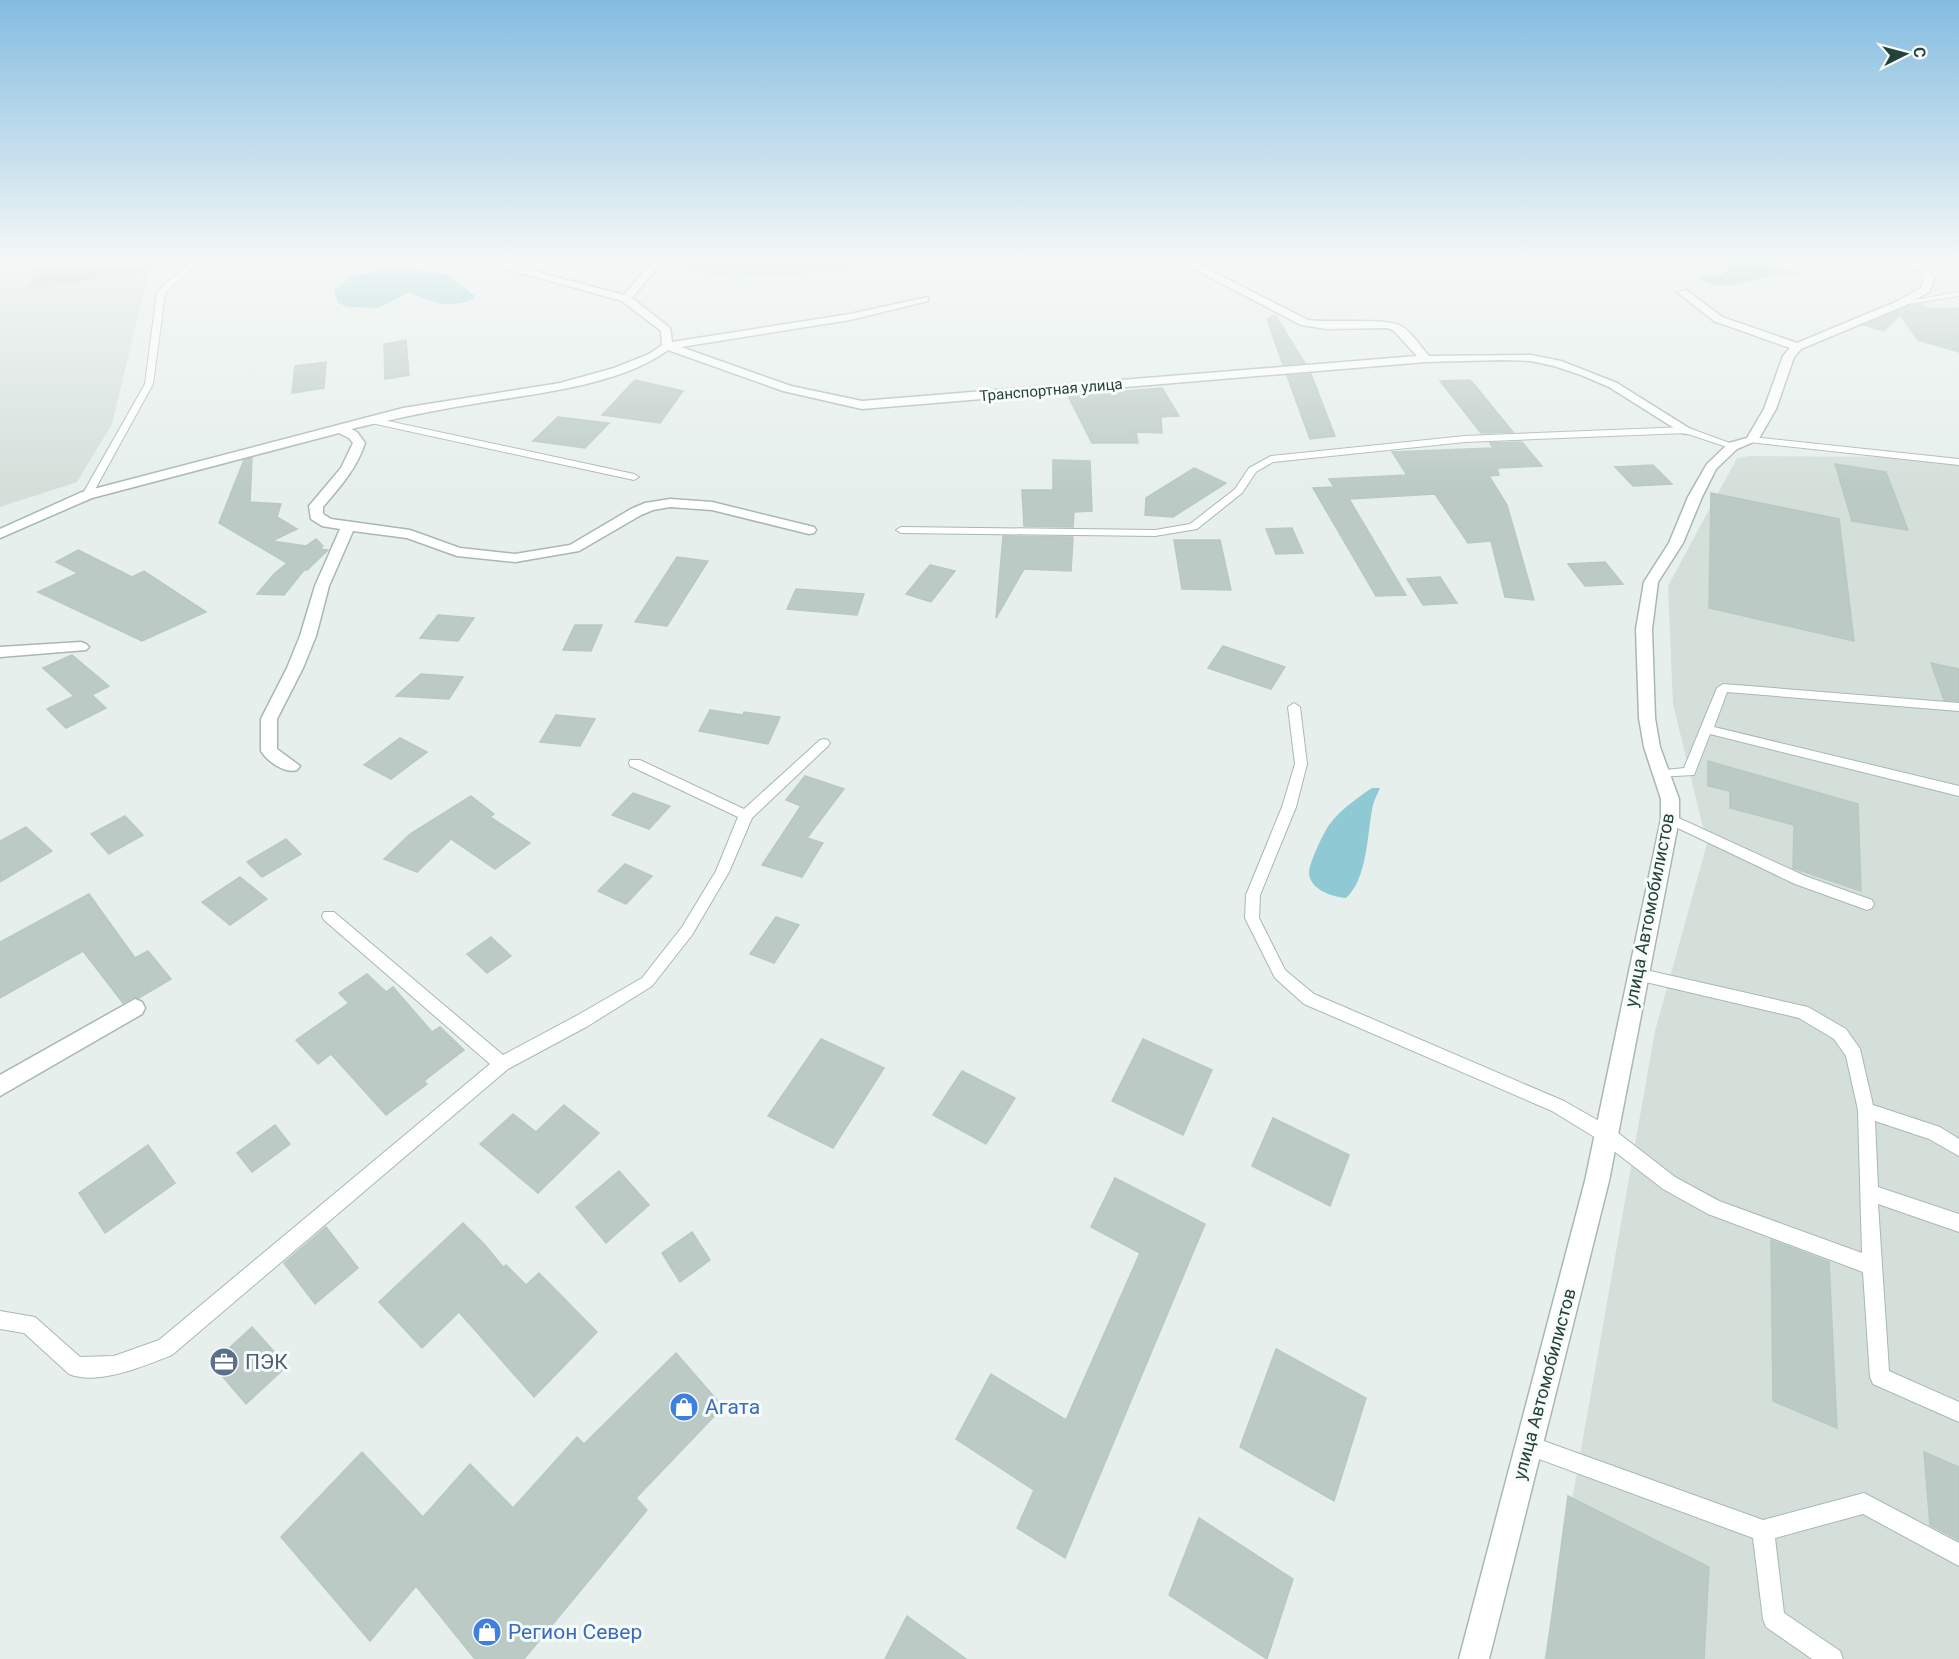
<svg xmlns="http://www.w3.org/2000/svg" width="1959" height="1659" viewBox="0 0 1959 1659" font-family="Roboto,sans-serif">
  <rect width="100%" height="100%" fill="#e6efeb"/>
  <g fill="#d4dfda">
    <polygon points="0,257 152,257 112,424 77,482 0,507"/>
    <polygon points="1751,456 1908,457 1959,465 1959,1659 1544,1659 1655,1031 1707,844 1673,704 1668,586 1737,458"/>
  </g>
  <polygon fill="#bfe0c8" points="663,257 972,257 957,262 921,264 905,259 885,265 793,275 732,278 686,270"/>
  <g fill="#8ec9d4">
    <path d="M1690 257H1750L1803 275C1797 275 1790 273 1783 273 1755 276 1727 296 1698 278L1721 275 1728 271 1727 262 1701 261Z"/>
    <path d="M391 267 446 274 475 296 474 299C449 309 432 303 410 292L378 308 348 307 338 303 334 290 351 277Z"/>
    <path d="M1372 788H1380C1377 795 1373 802 1372 810 1367 837 1367 879 1346 898 1333 897 1310 890 1309 873 1309 863 1323 834 1329 825 1340 810 1357 798 1372 788Z"/>
  </g>
  <g fill="#bbcac4" stroke="#b8c9c2" stroke-width="1.5">
    <polygon points="40,257 150,257 151,270 30,289"/>
    <polygon points="1920,304 1928,309 1959,308 1959,352 1918,340 1900,315 1884,331 1864,325 1908,306"/>
    <polygon points="1275,315 1305,363 1283,365 1267,319"/>
    <polygon points="406,340 409,375 385,379 384,344"/>
    <polygon points="326,362 324,388 292,393 295,366"/>
    <polygon points="1311,374 1335,436 1310,439 1287,376"/>
    <polygon points="635,380 683,391 660,423 602,415"/>
    <polygon points="1470,380 1477,388 1513,432 1481,433 1440,381"/>
    <polygon points="1162,388 1179,416 1161,417 1162,433 1136,432 1138,443 1092,443 1068,396"/>
    <polygon points="558,417 609,423 585,448 533,441"/>
    <polygon points="1522,442 1542,466 1497,468 1499,475 1489,476 1507,505 1534,600 1505,597 1491,541 1468,543 1435,494 1349,499 1406,595 1376,596 1313,488 1334,487 1329,479 1407,475 1392,452 1493,448 1490,443"/>
    <polygon points="252,458 250,502 281,504 277,517 297,529 272,541 306,546 316,539 323,546 320,549 328,550 307,570 304,570 284,595 257,594 274,574 287,563 219,523 244,460"/>
    <polygon points="1053,460 1090,461 1092,511 1074,512 1073,527 1024,526 1022,490 1053,490"/>
    <polygon points="1835,464 1886,472 1908,530 1852,521"/>
    <polygon points="1653,465 1672,484 1633,486 1615,467"/>
    <polygon points="1194,468 1226,483 1173,517 1145,515 1146,498"/>
    <polygon points="1711,493 1839,519 1854,641 1709,608"/>
    <polygon points="1292,528 1303,553 1276,554 1266,529"/>
    <polygon points="1003,536 1073,537 1071,571 1024,569 996,618"/>
    <polygon points="1174,540 1220,540 1231,590 1182,589"/>
    <polygon points="78,550 132,577 144,571 206,612 142,641 38,592 78,573 56,562"/>
    <polygon points="677,557 708,561 667,626 635,622"/>
    <polygon points="1605,562 1623,584 1585,586 1568,564"/>
    <polygon points="930,565 955,571 931,602 906,594"/>
    <polygon points="1440,577 1457,603 1423,605 1407,579"/>
    <polygon points="796,589 864,594 857,615 787,609"/>
    <polygon points="438,615 474,618 458,641 420,638"/>
    <polygon points="575,625 602,625 591,651 563,650"/>
    <polygon points="1223,646 1285,667 1271,689 1208,668"/>
    <polygon points="72,655 109,686 92,695 106,708 66,728 47,709 74,696 43,668"/>
    <polygon points="1931,663 1959,669 1959,701 1944,700"/>
    <polygon points="421,674 463,677 449,699 396,696"/>
    <polygon points="710,710 743,715 744,712 780,717 768,744 699,731"/>
    <polygon points="556,715 595,719 580,746 540,742"/>
    <polygon points="400,738 427,752 391,779 364,765"/>
    <polygon points="1708,761 1858,804 1861,891 1793,868 1794,825 1730,808 1730,791 1708,786"/>
    <polygon points="805,776 844,789 807,838 823,843 802,877 762,865 801,806 786,800"/>
    <polygon points="633,793 670,806 649,829 612,815"/>
    <polygon points="471,796 494,814 490,817 530,843 495,869 451,839 417,872 384,859 410,834"/>
    <polygon points="125,816 143,835 109,854 91,834"/>
    <polygon points="26,827 52,851 0,882 0,841"/>
    <polygon points="286,839 301,854 262,877 247,862"/>
    <polygon points="625,864 652,876 626,904 598,891"/>
    <polygon points="240,877 267,899 230,925 202,902"/>
    <polygon points="89,894 135,958 148,951 171,979 139,998 134,997 123,1003 83,951 0,998 0,942"/>
    <polygon points="776,917 799,925 774,963 750,954"/>
    <polygon points="491,937 511,956 487,973 467,954"/>
    <polygon points="367,974 386,992 393,987 432,1032 440,1027 464,1050 424,1081 427,1084 386,1115 331,1054 318,1064 296,1040 349,1003 339,993"/>
    <polygon points="821,1039 884,1068 833,1148 768,1116"/>
    <polygon points="1143,1039 1212,1070 1183,1135 1112,1101"/>
    <polygon points="962,1071 1015,1098 986,1144 933,1115"/>
    <polygon points="564,1105 599,1133 538,1193 480,1144 513,1114 536,1132"/>
    <polygon points="1273,1118 1349,1155 1330,1206 1252,1166"/>
    <polygon points="275,1125 290,1144 252,1172 237,1153"/>
    <polygon points="148,1145 175,1183 105,1233 79,1193"/>
    <polygon points="619,1171 649,1205 606,1243 576,1207"/>
    <polygon points="1115,1178 1205,1224 1065,1558 1017,1528 1034,1490 956,1439 991,1374 1066,1420 1140,1253 1091,1227"/>
    <polygon points="463,1223 485,1245 503,1267 506,1265 526,1285 539,1273 597,1332 534,1397 459,1312 422,1348 379,1302"/>
    <polygon points="326,1227 358,1268 315,1304 284,1263"/>
    <polygon points="692,1232 710,1260 680,1282 662,1253"/>
    <polygon points="1771,1240 1829,1262 1837,1428 1773,1401"/>
    <polygon points="252,1327 287,1366 246,1404 212,1364"/>
    <polygon points="1276,1349 1366,1398 1334,1501 1240,1447"/>
    <polygon points="676,1353 723,1407 636,1498 647,1510 524,1659 475,1659 416,1586 370,1641 281,1537 362,1452 423,1517 470,1464 513,1508 577,1437 584,1444"/>
    <polygon points="1924,1452 1959,1467 1959,1540 1930,1525"/>
    <polygon points="1568,1496 1709,1567 1704,1659 1546,1659"/>
    <polygon points="1199,1518 1293,1579 1267,1659 1169,1595"/>
    <polygon points="907,1616 966,1659 885,1659"/>
  </g>
  <g fill="none" stroke-linecap="round" stroke-linejoin="round">
    <g stroke="#a8b8b2" stroke-width="2">
      <g id="lane">
        <polygon points="196,257 203,257 165,293 153,384 92,495 84,497 82,495 145,384 157,292"/>
        <polygon points="1959,292 1959,296 1902,305 1898,303"/>
        <polygon points="374,418 634,474 639,477 634,480 371,423 371,419"/>
        <polygon points="1686,427 1738,446 1730,448 1685,433 1465,442 1273,462 1256,472 1242,493 1197,529 1155,536 901,533 896,530 901,527 1155,530 1190,524 1235,489 1249,468 1271,456 1465,436"/>
        <polygon points="1752,437 1959,459 1959,465 1749,442 1749,438"/>
        <polygon points="1723,684 1959,703 1959,711 1727,692 1714,727 1959,786 1959,796 1710,734 1694,775 1657,777 1656,774 1657,771 1684,768 1717,688"/>
        <polygon points="1294,703 1300,707 1307,764 1296,807 1260,895 1259,918 1285,970 1314,994 1564,1101 1613,1129 1675,1177 1719,1201 1862,1253 1858,1110 1846,1056 1834,1039 1799,1018 1637,980 1632,978 1629,974 1632,970 1637,968 1808,1007 1846,1029 1860,1049 1873,1105 1940,1127 1959,1139 1959,1156 1929,1139 1875,1121 1878,1187 1959,1214 1959,1232 1878,1204 1889,1371 1959,1402 1959,1422 1873,1384 1870,1377 1863,1272 1708,1214 1663,1189 1601,1141 1552,1111 1304,1004 1275,978 1245,918 1246,895 1282,807 1295,764 1288,707"/>
        <path d="M824 739 828 740 830 743 828 746 752 818 729 872 692 935 652 986 588 1026 508 1069 172 1355C144 1366 98 1386 69 1374L24 1333 0 1329V1311L35 1317 80 1357 114 1356 159 1340 490 1064 324 920 322 916 324 912H334L503 1055 576 1016 642 978 682 927 716 871 738 817 630 766 629 763 630 760H640L744 809 820 740Z"/>
        <polygon points="1670,814 1805,876 1872,900 1874,904 1872,908 1867,910 1795,884 1665,822 1663,819 1665,816"/>
        <polygon points="1527,1435 1763,1520 1864,1493 1959,1543 1959,1566 1863,1514 1775,1538 1784,1613 1840,1651 1843,1659 1812,1659 1766,1627 1763,1619 1753,1538 1520,1452 1517,1445 1520,1438"/>
      </g>
    </g>
    <g stroke="#a8b8b2" stroke-width="3">
      <g id="street">
        <path d="M464 257H481L624 295 656 257H666L632 298 670 328 672 342 850 314 928 297V301L850 320 681 347 791 386 862 401 1417 356 1393 330 1387 328 1327 329 1301 325 1181 262V258L1184 257 1308 320C1330 323 1383 318 1399 325 1410 330 1420 346 1429 356L1531 355 1561 361 1617 383 1692 430 1686 434 1682 433 1609 387 1581 375 1554 366 1531 361 1502 360 1426 362 862 409 783 391 668 350C622 384 541 393 485 402 440 409 396 418 351 429L357 432 365 443C357 468 340 487 323 507V514L331 519 410 530 460 548 515 554 570 545 631 509 645 503 670 499 712 502 814 527 816 530 814 533 809 534 712 510 670 507 653 510 641 515 579 551 515 562 457 556 407 538 353 531 329 586 316 636 303 668 277 719V749L300 766 297 770C285 774 267 761 261 751V719L287 668 300 636 315 586 340 529 322 526 311 519 309 506 341 468 353 443 349 438 339 433 92 498 0 538V529L82 492 403 408 560 383 614 368 649 354 662 345 661 331 622 301Z"/>
        <path d="M1898 257C1913 257 1930 265 1934 280L1929 292 1906 305 1801 349 1794 357 1776 409 1758 440 1737 449 1716 469 1702 497 1683 543 1658 582 1652 629 1655 718 1660 747 1679 799V819L1609 1181 1489 1659H1459L1585 1181 1661 819V799L1644 747 1639 718 1636 629 1644 582 1669 543 1688 497 1707 464 1729 443 1747 438 1764 409 1783 356 1790 348 1714 321 1677 292 1686 290 1722 317 1797 343 1898 301 1921 288 1924 280 1922 274Z"/>
        <polygon points="81,642 86,644 89,647 86,650 0,657 0,647"/>
        <polygon points="135,999 142,1002 145,1008 142,1014 0,1096 0,1075"/>
      </g>
    </g>
    <use href="#lane" fill="#fff" fill-rule="evenodd"/>
    <use href="#street" fill="#fff" fill-rule="evenodd"/>
  </g>
  <linearGradient id="sky" x2="0" y2="1"><stop stop-color="#84bce0"/><stop offset="0.53" stop-color="#f4f8f6"/><stop offset="1" stop-color="#f4f8f6" stop-opacity="0"/></linearGradient>
  <rect width="1959" height="489" fill="url(#sky)"/>
  <defs>
    <g id="office-disc" transform="scale(1.5)"><circle r="9.5" fill="#5c6f8a" stroke="#f7fbf9"/><path d="M-6-3h4V-5.5h4V-3h4V5H-6ZM-1-4.5V-3h2v-1.5ZM-6 0V1H6V0Z" fill="#fff"/></g>
    <g id="shop-disc" transform="scale(1.5)"><circle r="9.5" fill="#3f7fe0" stroke="#f7fbf9"/><path d="M-5-2.5h2.3a2.7 3.5 0 0 1 5.4 0H5L5.5 6h-11ZM-1.5-2.5h3a1.5 2.3 0 0 0-3 0Z" fill="#fff"/></g>
  </defs>
  <g fill-rule="evenodd">
    <use href="#office-disc" x="224" y="1362"/>
    <use href="#shop-disc" x="684" y="1407"/>
    <use href="#shop-disc" x="487" y="1632"/>
  </g>
  <g text-anchor="middle" dominant-baseline="central" stroke-width="6" stroke-linejoin="round" paint-order="stroke">
    <g font-size="15" fill="#24423a" stroke="#f7fbf9">
      <text transform="translate(1051 390) rotate(-5)">Транспортная улица</text>
    </g>
    <g font-size="18" fill="#24423a" stroke="#f7fbf9">
      <text transform="translate(1649 910) rotate(-79)">улица Автомобилистов</text>
      <text transform="translate(1544 1384) rotate(-75)">улица Автомобилистов</text>
    </g>
    <g font-size="21" fill="#4e5e75" stroke="#f7fbf9" text-anchor="start">
      <text x="245" y="1362">ПЭК</text>
    </g>
    <g font-size="21" fill="#366cbe" stroke="#f7fbf9" text-anchor="start">
      <text x="705" y="1407">Агата</text>
      <text x="508" y="1632">Регион Север</text>
    </g>
  </g>
  <g transform="translate(1905 54) rotate(84)" stroke="#f7fbf9" stroke-width="4.5" paint-order="stroke">
  <path d="M0-4.5L10 22L0 15L-10 22Z" fill="#24423a"/>
  <text y="-9" font-size="16" font-weight="bold" text-anchor="middle" fill="#24423a">С</text>
  </g>
</svg>
